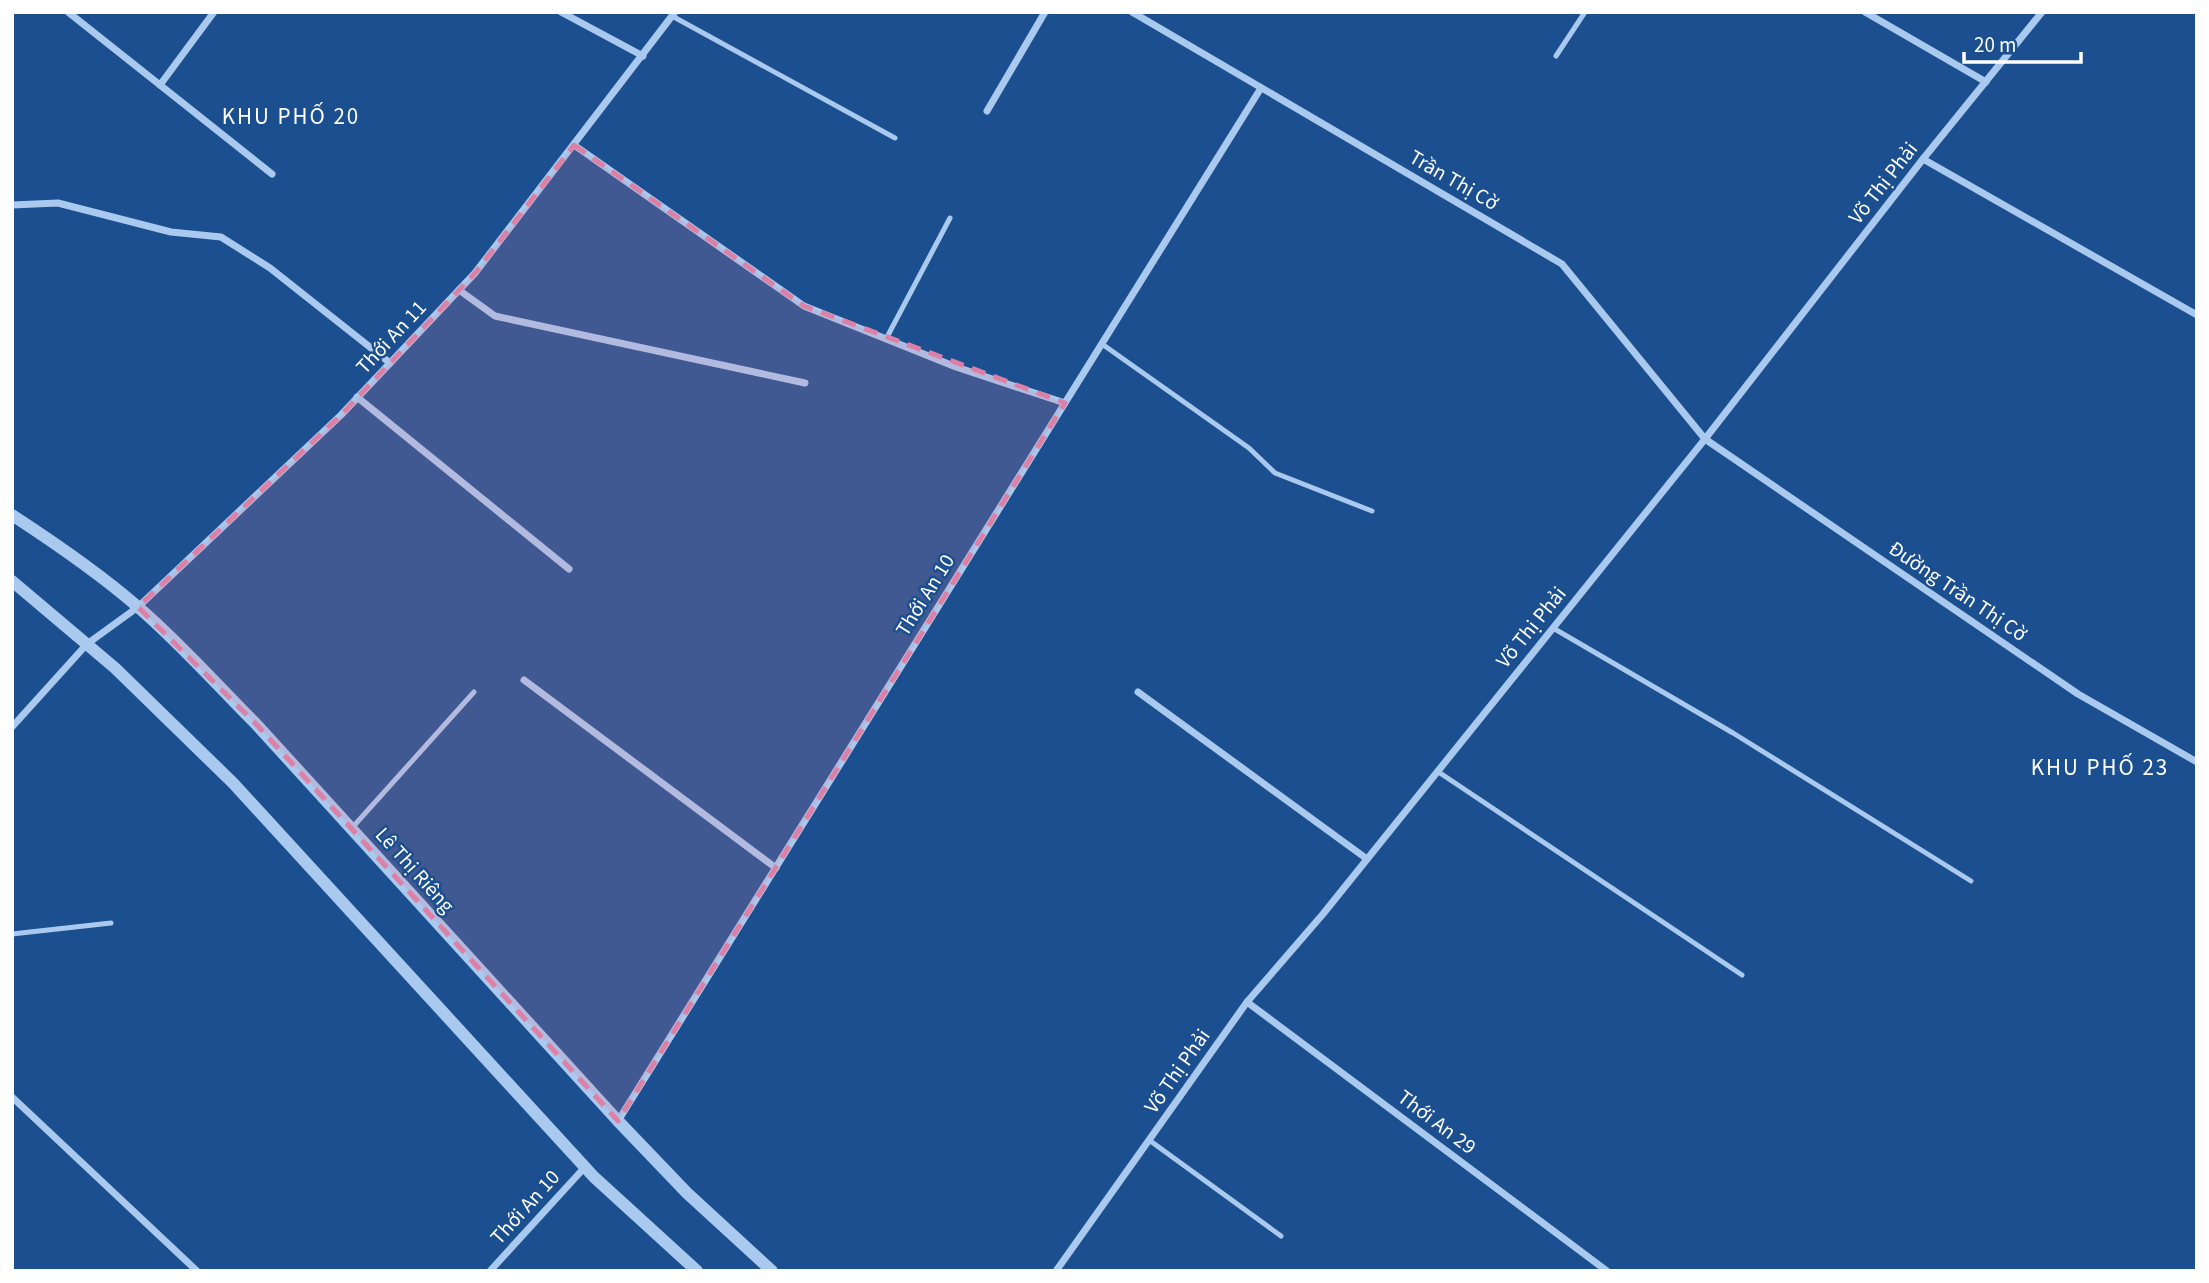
<svg xmlns="http://www.w3.org/2000/svg" width="2209" height="1283" viewBox="0 0 2209 1283" font-family="'Source Sans 3',sans-serif">
  <rect width="100%" height="100%" fill="#1b4f8f"/>
  <g fill="none" stroke-linecap="round" stroke-linejoin="round">
    <g stroke="#a9c9ee" stroke-width="5">
      <polyline points="672,16 895,138"/>
      <polyline points="1556,56 1585,12"/>
      <polyline points="886,339 950,218"/>
      <polyline points="1102,344 1249,448 1275,473 1372,511"/>
      <polyline points="1553,628 1733,733 1971,881"/>
      <polyline points="1437,771 1742,975"/>
      <polyline points="351,829 474,692"/>
      <polyline points="12,934 111,923"/>
      <polyline points="1149,1140 1281,1236"/>
    </g>
    <g stroke="#a9c9ee" stroke-width="7">
      <polyline points="68,12 160,85 214,12"/>
      <polyline points="561,12 643,56"/>
      <polyline points="1132,12 1562,264 1705,439 2078,694 2197,762"/>
      <polyline points="1865,12 1986,82"/>
      <polyline points="160,85 272,174"/>
      <polyline points="987,111 1045,12"/>
      <polyline points="574,145 804,306 956,367 1065,403"/>
      <polyline points="1923,159 2197,315"/>
      <polyline points="12,205 58,203 171,232 221,237 270,268 390,363"/>
      <polyline points="459,290 495,316 805,383"/>
      <polyline points="357,397 569,569"/>
      <polyline points="524,680 776,868"/>
      <polyline points="1138,692 1367,859"/>
      <polyline points="12,727 87,644 138,607 341,415 475,273 675,12"/>
      <polyline points="1247,1002 1607,1271"/>
      <polyline points="12,1097 197,1271"/>
      <polyline points="618,1121 1261,88"/>
      <polyline points="490,1271 585,1167"/>
      <polyline points="1056,1271 1247,1002 1323,914 1705,439 1923,159 2042,12"/>
    </g>
    <g stroke="#a9c9ee" stroke-width="12">
      <path d="M12 515C55 543 99 573 138 607 180 643 217 685 256 724L618 1121 687 1193 772 1271"/>
      <polyline points="12,581 115,668 233,783 594,1177 697,1271"/>
    </g>
  </g>
  <path fill="#dd80a5" fill-opacity="0.2" stroke="#dd80a5" stroke-width="5" stroke-dasharray="14 9" stroke-linejoin="round" d="M574 145 804 306 1065 403 618 1121 256 724 138 607 341 415 475 273Z"/>
  <g text-anchor="middle" dominant-baseline="central" stroke-width="5" stroke-linejoin="round" paint-order="stroke">
    <g font-size="21" fill="#fff" stroke="#1b4f8f">
      <text transform="translate(1454 180) rotate(30)">Trần Thị Cờ</text>
      <text transform="translate(1883 183) rotate(-52)">Võ Thị Phải</text>
      <text transform="translate(391 337) rotate(-47)">Thới An 11</text>
      <text transform="translate(1958 591) rotate(34)">Đường Trần Thị Cờ</text>
      <text transform="translate(925 595) rotate(-58)">Thới An 10</text>
      <text transform="translate(1531 627) rotate(-51)">Võ Thị Phải</text>
      <text transform="translate(415 870) rotate(48)">Lê Thị Riêng</text>
      <text transform="translate(1177 1071) rotate(-55)">Võ Thị Phải</text>
      <text transform="translate(1437 1122) rotate(37)">Thới An 29</text>
      <text transform="translate(525 1207) rotate(-48)">Thới An 10</text>
    </g>
    <g font-size="23" letter-spacing="2" fill="#fff" stroke="#1b4f8f">
      <text x="291" y="116">KHU PHỐ 20</text>
      <text x="2100" y="767">KHU PHỐ 23</text>
    </g>
  </g>
  <rect width="2209" height="1283" fill="none" stroke="#ffffff" stroke-width="28"/>
  <path d="M1964 52v10h117v-10" fill="none" stroke="#ffffff" stroke-width="3.5"/>
  <text x="1974" y="52" font-size="21" fill="#ffffff" stroke="#1b4f8f" stroke-width="5" paint-order="stroke">20 m</text>
</svg>
